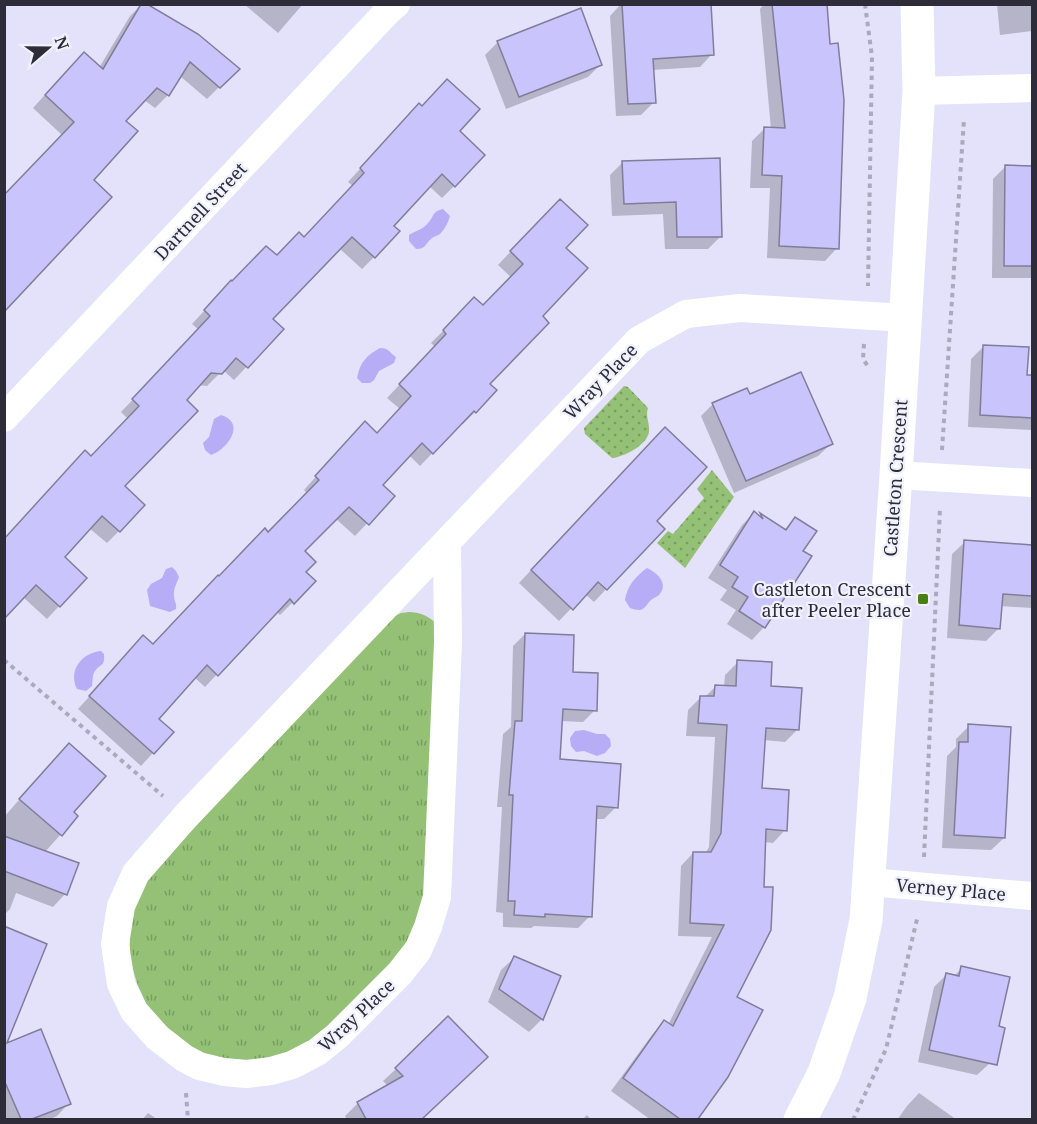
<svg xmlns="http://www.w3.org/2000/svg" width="1037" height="1124" viewBox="0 0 1037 1124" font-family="'Noto Serif',serif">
  <defs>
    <pattern id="grass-dots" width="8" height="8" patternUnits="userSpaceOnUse" patternTransform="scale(1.5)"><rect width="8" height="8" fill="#94c175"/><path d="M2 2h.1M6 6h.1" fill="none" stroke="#799d61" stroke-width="1.8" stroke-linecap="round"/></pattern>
    <pattern id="park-tufts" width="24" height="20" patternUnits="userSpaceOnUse" patternTransform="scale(1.5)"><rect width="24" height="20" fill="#94c175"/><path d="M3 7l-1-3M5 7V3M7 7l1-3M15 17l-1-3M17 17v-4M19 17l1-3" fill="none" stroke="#799d61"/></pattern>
  </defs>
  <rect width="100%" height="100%" fill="#e4e1fb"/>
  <g fill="url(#grass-dots)">
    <path d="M624 386 628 387 648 408C645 416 650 423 649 432 647 445 624 457 612 458L585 434 584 428Z"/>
    <polygon points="712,470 734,497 685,568 657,543 668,531 673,534 704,498 697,489"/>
  </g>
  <path fill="url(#park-tufts)" d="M410 612C423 613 430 617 439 626L428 891 404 950 312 1044 261 1061 216 1058 195 1050 176 1037 147 1005 138 986 134 973 130 959V933L135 907 145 884 160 864 391 618 401 613Z"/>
  <g fill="#b7adf7">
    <path d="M443 209 450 216C448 223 445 229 440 234 437 236 434 236 431 239 425 244 426 249 416 249L409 241V235C415 231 424 229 428 223 435 216 431 212 443 209Z"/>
    <path d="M380 348C389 348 390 353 396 357L394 363 379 371 374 380 370 383H362L357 378C360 362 367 355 380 348Z"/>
    <path d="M221 415C247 423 227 450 211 455L205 450 203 443 209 437 214 419Z"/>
    <path d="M172 567 176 571 179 577C177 583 173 589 174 596 174 601 177 603 176 609L170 612 150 606 147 590 151 584 162 578 166 569Z"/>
    <path d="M647 568C658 573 669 584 659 595 657 597 653 598 651 600 647 604 645 609 640 610 636 610 633 609 630 608L625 600C627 586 636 576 647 568Z"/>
    <path d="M101 651 104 654C105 667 101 663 95 671 92 675 93 681 92 686L86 691 77 689C68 671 81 653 101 651Z"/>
    <polygon points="584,730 597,734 605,734 610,739 611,746 605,753 597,756 584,751 576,752 571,746 570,738 575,731"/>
  </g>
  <g fill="#0003">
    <polygon points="142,4 237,69 207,99 180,76 168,95 155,108 144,100 124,121 92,180 62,135 33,108 71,66 99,68 130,16"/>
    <polygon points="244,4 303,4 278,33"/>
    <polygon points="621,4 709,4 712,54 700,67 652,70 654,102 641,115 616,116 610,16"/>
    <polygon points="764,4 825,4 837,248 825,261 767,258 770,188 750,188 752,141 764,129 771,129 760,9"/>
    <polygon points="997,4 1032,4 1032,31 1000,35"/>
    <polygon points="498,42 601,64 588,77 506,109 485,55"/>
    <polygon points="407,118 457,131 454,186 442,198 429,186 392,226 374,257 362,269 339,248 271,319 282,329 234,380 223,370 207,386 198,385 122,486 119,531 107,543 89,528 63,557 85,578 47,619 23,597 91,458 128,419 121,412 199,330 192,324 219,295 304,239 353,186 348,182"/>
    <polygon points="719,159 721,236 708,249 665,249 663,214 612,216 610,175 623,162"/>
    <polygon points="1005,167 1032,167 1032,278 992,278 993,179"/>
    <polygon points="547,213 564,248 540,316 488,384 475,412 463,424 461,423 420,466 409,455 381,485 393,496 355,536 335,518 303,551 304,572 314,581 280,615 276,611 205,687 194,677 157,719 172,732 141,766 78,709 143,637 153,646 268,534 308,494 304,490 352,436 377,434 400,409 387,398 435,347 431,343 474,300 482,307 512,278 498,265"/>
    <polygon points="984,346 1026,376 1032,377 1032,430 968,427 971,359"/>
    <polygon points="750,396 831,444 818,456 734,493 701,416 713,404"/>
    <polygon points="652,441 655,521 663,529 594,602 585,594 559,621 519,583"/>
    <polygon points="754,513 758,517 760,515 784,530 795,518 801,551 764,627 752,640 727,624 736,610 720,600 727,590 708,578 742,525"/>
    <polygon points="965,542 1032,546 1032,608 1000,606 999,628 986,641 947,638 952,554"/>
    <polygon points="525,634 572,674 595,710 583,722 560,721 558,760 616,807 604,819 595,819 590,916 578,928 534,926 531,928 503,927 503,913 496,912 502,807 497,807 503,734 511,727 513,646"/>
    <polygon points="738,662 769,688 798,729 785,742 764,740 761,790 785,830 773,843 764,842 735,998 727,1076 696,1120 651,1120 611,1091 652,1035 664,1022 668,1025 712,937 678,936 681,866 693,853 705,854 709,847 715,737 686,736 688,710 701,697 705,697 715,687 724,687 725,675"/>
    <polygon points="969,726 1004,838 991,850 942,848 947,756 956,747 956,739"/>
    <polygon points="56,758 71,812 76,817 45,852 77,864 65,894 53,907 16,893 10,909 4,915 4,817"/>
    <polygon points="514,958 559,977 541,1020 529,1032 488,1002 501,970"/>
    <polygon points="962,968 990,1063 977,1075 918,1062 934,987 947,974 954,976"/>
    <polygon points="4,1045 69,1103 57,1116 48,1120 4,1120"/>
    <polygon points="396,1069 473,1070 421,1120 347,1120 345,1116 358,1103 388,1086 383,1081"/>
    <polygon points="919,1093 957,1120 897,1120 907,1106"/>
    <polygon points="148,1113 158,1120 142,1120"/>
    <polygon points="587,1115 591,1120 582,1120"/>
  </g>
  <g fill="#cac4fc" stroke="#807d9a" stroke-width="1.5">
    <polygon points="141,4 147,4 198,34 240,69 220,88 190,62 169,96 157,88 126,121 138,131 94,180 112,197 4,312 4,195 74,122 45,95 84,52 103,69"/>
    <polygon points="622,4 711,4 714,55 653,59 656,103 628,104"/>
    <polygon points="772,4 827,4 830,44 838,43 844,100 839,249 779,246 782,176 762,175 764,127 785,128"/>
    <polygon points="581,8 602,65 519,97 497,41"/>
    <polygon points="447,79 480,109 460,131 485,155 455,187 442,174 394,226 400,231 375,258 352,237 273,319 284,329 248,368 236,358 222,374 211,373 187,400 198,411 125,486 145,505 120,532 102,516 65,557 87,578 60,607 36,585 4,619 4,539 85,450 91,456 139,406 132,399 210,316 204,310 231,280 232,281 266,246 277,255 299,232 304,237 364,173 360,168 419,103 422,106"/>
    <polygon points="720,158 722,237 677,237 676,202 624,204 622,161"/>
    <polygon points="1005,165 1032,166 1032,266 1004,266"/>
    <polygon points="560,199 588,225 566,248 588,268 543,316 549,323 490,384 497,390 476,413 474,411 433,454 422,443 383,485 395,496 369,525 349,507 305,551 316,562 306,572 316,581 294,604 290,599 218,676 207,665 159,719 174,732 154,754 89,696 143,635 153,644 218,575 219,576 265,528 268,532 319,480 315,476 365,421 377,433 411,396 399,384 446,334 443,330 474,297 483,305 523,264 510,251"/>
    <polygon points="983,345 1029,347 1027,375 1032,375 1032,418 980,415"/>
    <polygon points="801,372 833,444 746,481 712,403 747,388 750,394"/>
    <polygon points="665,427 707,467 657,521 665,529 607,590 598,582 573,610 531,570"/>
    <polygon points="754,511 763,519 760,513 786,530 795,517 817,531 803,551 812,556 765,628 739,611 748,597 732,587 738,577 720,565"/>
    <polygon points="964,540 1032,545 1032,596 1003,594 1000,629 959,625"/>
    <polygon points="525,633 574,635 573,672 598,673 597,711 563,709 560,759 621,764 618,808 597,806 592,917 545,914 545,917 514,915 515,901 508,901 513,795 509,795 515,721 522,721"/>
    <polygon points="737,660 772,662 771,686 802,688 799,730 766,728 762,788 789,790 787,831 766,829 764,887 773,887 771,930 737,997 763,1010 728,1077 698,1119 680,1119 623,1078 664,1020 673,1026 724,925 690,923 693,852 711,852 721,833 727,725 698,723 700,696 714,696 715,685 736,686"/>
    <polygon points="968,724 1011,727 1005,838 954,835 959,742 968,742"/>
    <polygon points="69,743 106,776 74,812 78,816 62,836 19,799"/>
    <polygon points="4,836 79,863 67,895 4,871"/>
    <polygon points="4,926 47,944 7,1043 41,1029 71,1104 32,1119 21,1119 4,1080"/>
    <polygon points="514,956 561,976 543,1020 499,989"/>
    <polygon points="961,966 1010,977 999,1026 1005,1028 997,1065 929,1050 946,973 959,976"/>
    <polygon points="448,1016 488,1057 422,1119 366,1119 357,1102 403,1076 395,1068"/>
  </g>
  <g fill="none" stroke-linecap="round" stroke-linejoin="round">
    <g stroke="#aba9be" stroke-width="4" stroke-dasharray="4.5 4.5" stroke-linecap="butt">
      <polyline points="865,4 872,57 868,286"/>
      <polyline points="864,344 863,359 869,368"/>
      <polyline points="942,450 964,119"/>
      <polyline points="4,660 163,796"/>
      <polyline points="924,857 940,508"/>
      <polyline points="186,1093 188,1120"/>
      <polyline points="853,1120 886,1049 918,915"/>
    </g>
    <g stroke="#fff" stroke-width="28">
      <polyline points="919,91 1032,88"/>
      <polyline points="4,418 388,11 396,4"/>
      <polyline points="896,475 1032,483"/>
      <polyline points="447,543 448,642 437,897 428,927 418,950 400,973 337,1036 317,1052 292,1065 271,1071 246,1074 224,1072 199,1066 184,1058 157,1037 134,1011 121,984 115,944 121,906 136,873 186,816 639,340 686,314 740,308 905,318"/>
      <polyline points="869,882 1032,896"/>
    </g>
    <polyline stroke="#fff" stroke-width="33" points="800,1120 824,1073 850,998 866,920 896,475 919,91 917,4"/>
  </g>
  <rect fill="#4a7f13" stroke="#f1f0fd" stroke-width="2" x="917" y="593" width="12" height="12" rx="3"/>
  <g text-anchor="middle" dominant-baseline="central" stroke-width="4.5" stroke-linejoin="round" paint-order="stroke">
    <g font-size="18" fill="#2d2c38" stroke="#f1f0fd">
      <text transform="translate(200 211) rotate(-47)">Dartnell Street</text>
      <text transform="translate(600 381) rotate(-46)">Wray Place</text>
      <text transform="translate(895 478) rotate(-86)">Castleton Crescent</text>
      <text transform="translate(951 889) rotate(5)">Verney Place</text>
      <text transform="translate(356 1015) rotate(-43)">Wray Place</text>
    </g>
    <g font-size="18" fill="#2d2c38" stroke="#f1f0fd" text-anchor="end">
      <text x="911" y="589">Castleton Crescent<tspan x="911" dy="21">after Peeler Place</tspan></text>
    </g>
  </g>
  <rect width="1037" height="1124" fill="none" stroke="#2d2c38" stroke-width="12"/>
  <g transform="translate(48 48) rotate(70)" stroke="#f1f0fd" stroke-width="4.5" paint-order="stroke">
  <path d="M0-4.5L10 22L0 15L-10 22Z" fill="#2d2c38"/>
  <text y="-9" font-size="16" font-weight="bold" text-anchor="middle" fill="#2d2c38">N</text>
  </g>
</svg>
